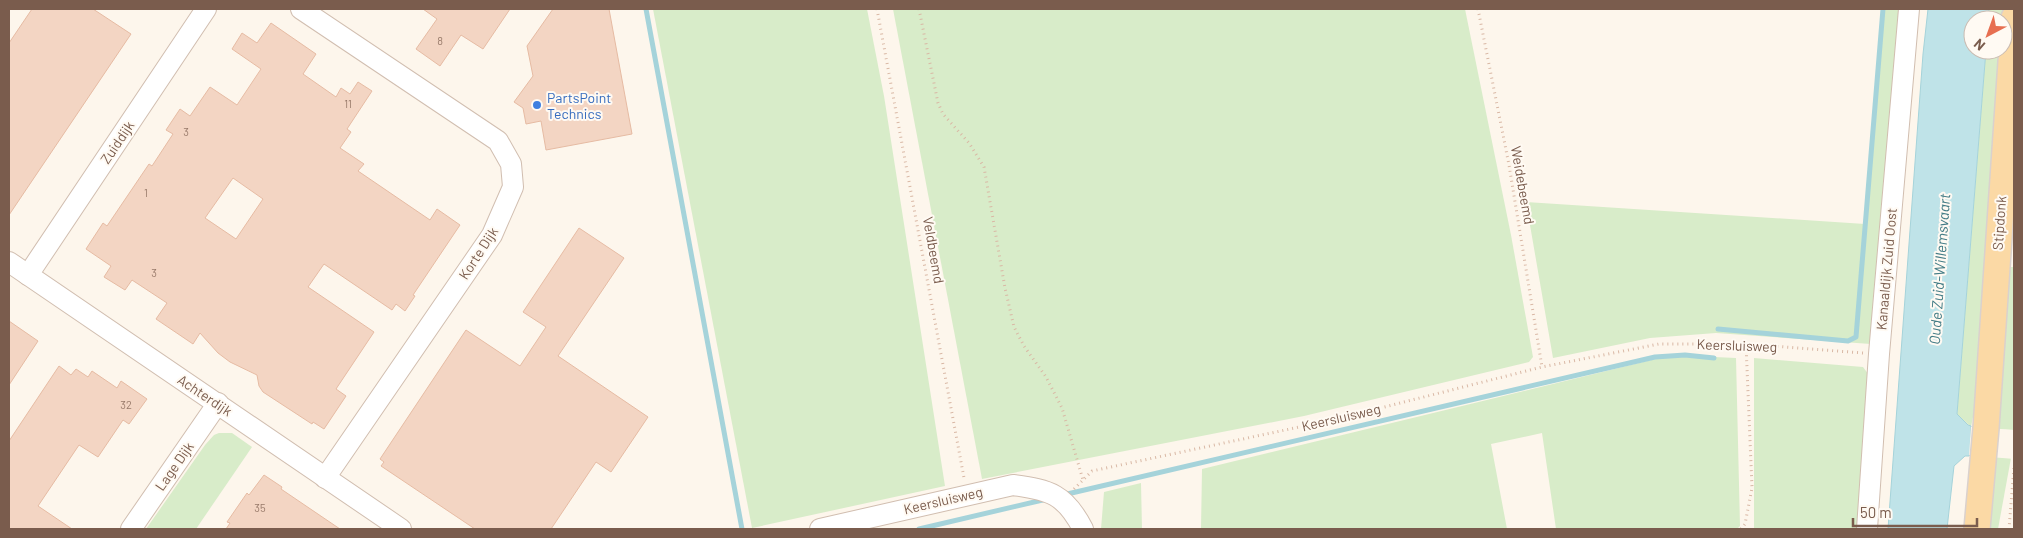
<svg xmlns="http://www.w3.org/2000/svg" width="2023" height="538" viewBox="0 0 2023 538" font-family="Barlow,sans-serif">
  <rect width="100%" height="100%" fill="#fdf6ec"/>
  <g fill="#d8ecc9">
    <polygon points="653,9 867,9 884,96 945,486 752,528"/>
    <polygon points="893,9 1465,9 1511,235 1533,357 1529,362 1304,416 982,479"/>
    <polygon points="1883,9 1901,9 1871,344 1716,333 1650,338 1553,358 1526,202 1865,224"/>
    <polygon points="1989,9 2006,9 2003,49 2003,20 1988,20"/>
    <polygon points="1986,50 2003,50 1975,407 1971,427 1957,414"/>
    <polygon points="2008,267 2014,267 2013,430 1996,429"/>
    <polygon points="1672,355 1736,358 1740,526 1737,529 1556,529 1542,433 1491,444 1507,529 1201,529 1202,469"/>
    <polygon points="1754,358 1863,367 1869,375 1859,529 1754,529"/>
    <polygon points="219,433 232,433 252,447 196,529 146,529 205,445 214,435"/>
    <polygon points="1994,457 2011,458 1998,529 1987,529"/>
    <polygon points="1141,483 1142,529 1101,529 1104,492"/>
  </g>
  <polygon fill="#bfe3e8" stroke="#a5d3da" points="1928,9 1989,9 1988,20 1973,20 1973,50 1986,50 1957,414 1968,425 1971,426 1970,454 1969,456 1965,456 1954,466 1947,529 1888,529 1923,54"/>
  <polygon fill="#fdf6ec" points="1971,427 2014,430 2014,459 1969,455"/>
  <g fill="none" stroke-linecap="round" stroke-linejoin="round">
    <g stroke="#a5d3da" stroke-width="5">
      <polyline points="646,9 742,529"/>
      <polyline points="1718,329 1848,341 1856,337 1883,9"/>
      <polyline points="1063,495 1655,357 1685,355 1714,358"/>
      <polyline points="919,529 1047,499"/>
    </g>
  </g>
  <g fill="#f3d5c3" stroke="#e6bba3" fill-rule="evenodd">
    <polygon points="32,9 93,9 131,34 9,215 9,43"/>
    <polygon points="423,9 510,9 483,49 461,35 440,66 416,49 437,19"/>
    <polygon points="553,9 609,9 632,134 546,150 541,121 526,124 523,108 514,102 533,76 527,46"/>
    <path d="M271 23 316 54 303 74 336 97 341 88 350 94 358 82 372 91 347 129 351 132 340 148 364 164 358 171 430 220 437 209 460 225 413 295 415 296 405 311 396 304 392 310 324 264 308 287 374 332 336 389 346 396 324 429 313 422 312 424 263 392 259 386 257 375 230 362 218 353 200 333 193 344 156 319 167 303 132 280 125 290 104 277 111 266 86 249 103 223 107 226 149 164 152 166 173 134 166 130 180 109 190 116 210 87 237 105 261 69 232 49 242 33 257 43ZM233 178 263 199 236 239 205 218Z"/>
    <polygon points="579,228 624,258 558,356 648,417 611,472 596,462 551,529 475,529 381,466 384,462 380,459 466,330 520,366 546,327 523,312"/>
    <polygon points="9,321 38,341 9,385"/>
    <polygon points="59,366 71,375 76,369 88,377 92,371 117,388 121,381 147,399 129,424 123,420 98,457 79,445 38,506 72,529 9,529 9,441"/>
    <polygon points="264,475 282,487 281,489 340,529 226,529 230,523 227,522 247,493 249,495"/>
  </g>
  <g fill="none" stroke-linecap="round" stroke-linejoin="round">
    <g stroke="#d1beb0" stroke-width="22">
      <g id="minor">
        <polyline points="301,9 498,141 511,164 513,187 492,235 325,478"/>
        <polyline points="9,262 401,529"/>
        <polyline points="28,275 206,9"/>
        <polyline points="131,529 218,403"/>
        <path d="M820 529 1013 485C1050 490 1065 494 1083 529"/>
        <polyline points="1867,529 1879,354 1909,9"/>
      </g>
    </g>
    <g stroke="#dad1cd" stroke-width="28">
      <polyline id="major" points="1977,529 1986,428 2014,18"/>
    </g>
    <g stroke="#d9b8a5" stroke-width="3" stroke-dasharray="1 4" stroke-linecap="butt">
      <polyline points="877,9 964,478"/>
      <polyline points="919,9 938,103 943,114 969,143 984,167 1005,288 1014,327 1024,346 1046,377 1062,408 1083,480"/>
      <polyline points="1478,9 1509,165 1542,367"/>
      <polyline points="1074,489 1092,471 1337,419 1542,367 1659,344 1746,344 1863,353"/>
      <polyline points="1741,529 1745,524 1752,488 1746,344"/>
      <polyline points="2009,529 2014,467"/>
    </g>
    <use href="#minor" stroke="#fff" stroke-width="20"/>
    <use href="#major" stroke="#fbd9a5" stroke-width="25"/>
  </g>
  <circle fill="#3f7fe0" stroke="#fffaf3" stroke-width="2" cx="537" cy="105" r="5"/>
  <g text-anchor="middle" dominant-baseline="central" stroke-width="4" stroke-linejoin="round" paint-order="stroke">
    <g font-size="11" fill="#987a6a">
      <text x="440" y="40">8</text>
      <text x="348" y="103">11</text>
      <text x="186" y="131">3</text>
      <text x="146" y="192">1</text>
      <text x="154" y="272">3</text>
      <text x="126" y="404">32</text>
      <text x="260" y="507">35</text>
    </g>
    <g font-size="14" fill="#366cbe" stroke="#fffaf3" text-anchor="start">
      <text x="547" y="97">PartsPoint<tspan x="547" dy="16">Technics</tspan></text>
    </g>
    <g font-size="14" fill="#7a5c4d" stroke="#fffaf3">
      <text transform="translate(117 142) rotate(-56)">Zuiddijk</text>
      <text transform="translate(1523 185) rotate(80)">Weidebeemd</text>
      <text transform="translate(1999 223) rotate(-86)">Stipdonk</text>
      <text transform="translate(934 250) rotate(80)">Veldbeemd</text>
      <text transform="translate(478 253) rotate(-57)">Korte Dijk</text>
      <text transform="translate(1886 269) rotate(-85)">Kanaaldijk Zuid Oost</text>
      <text transform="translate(1737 345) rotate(2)">Keersluisweg</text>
      <text transform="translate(205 395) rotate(34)">Achterdijk</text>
      <text transform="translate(1341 417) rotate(-13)">Keersluisweg</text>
      <text transform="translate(174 466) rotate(-55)">Lage Dijk</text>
      <text transform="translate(943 500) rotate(-13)">Keersluisweg</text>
    </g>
    <g font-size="15" font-style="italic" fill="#437c86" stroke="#fffaf3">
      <text transform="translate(1939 269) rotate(-86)">Oude Zuid-Willemsvaart</text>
    </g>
  </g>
  <rect width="2023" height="538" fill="none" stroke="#7a5c4d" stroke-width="20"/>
  <g transform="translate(1988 35) rotate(221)"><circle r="24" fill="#fffaf3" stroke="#cabbb1"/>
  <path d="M0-4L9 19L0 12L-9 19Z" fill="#e76f51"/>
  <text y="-8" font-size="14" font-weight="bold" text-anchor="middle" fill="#7a5c4d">N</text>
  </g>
  <path d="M1853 518v8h124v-8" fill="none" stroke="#7a5c4d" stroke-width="2.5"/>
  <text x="1860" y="518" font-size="15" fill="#7a5c4d" stroke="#fffaf3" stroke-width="4" paint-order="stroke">50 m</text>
</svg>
